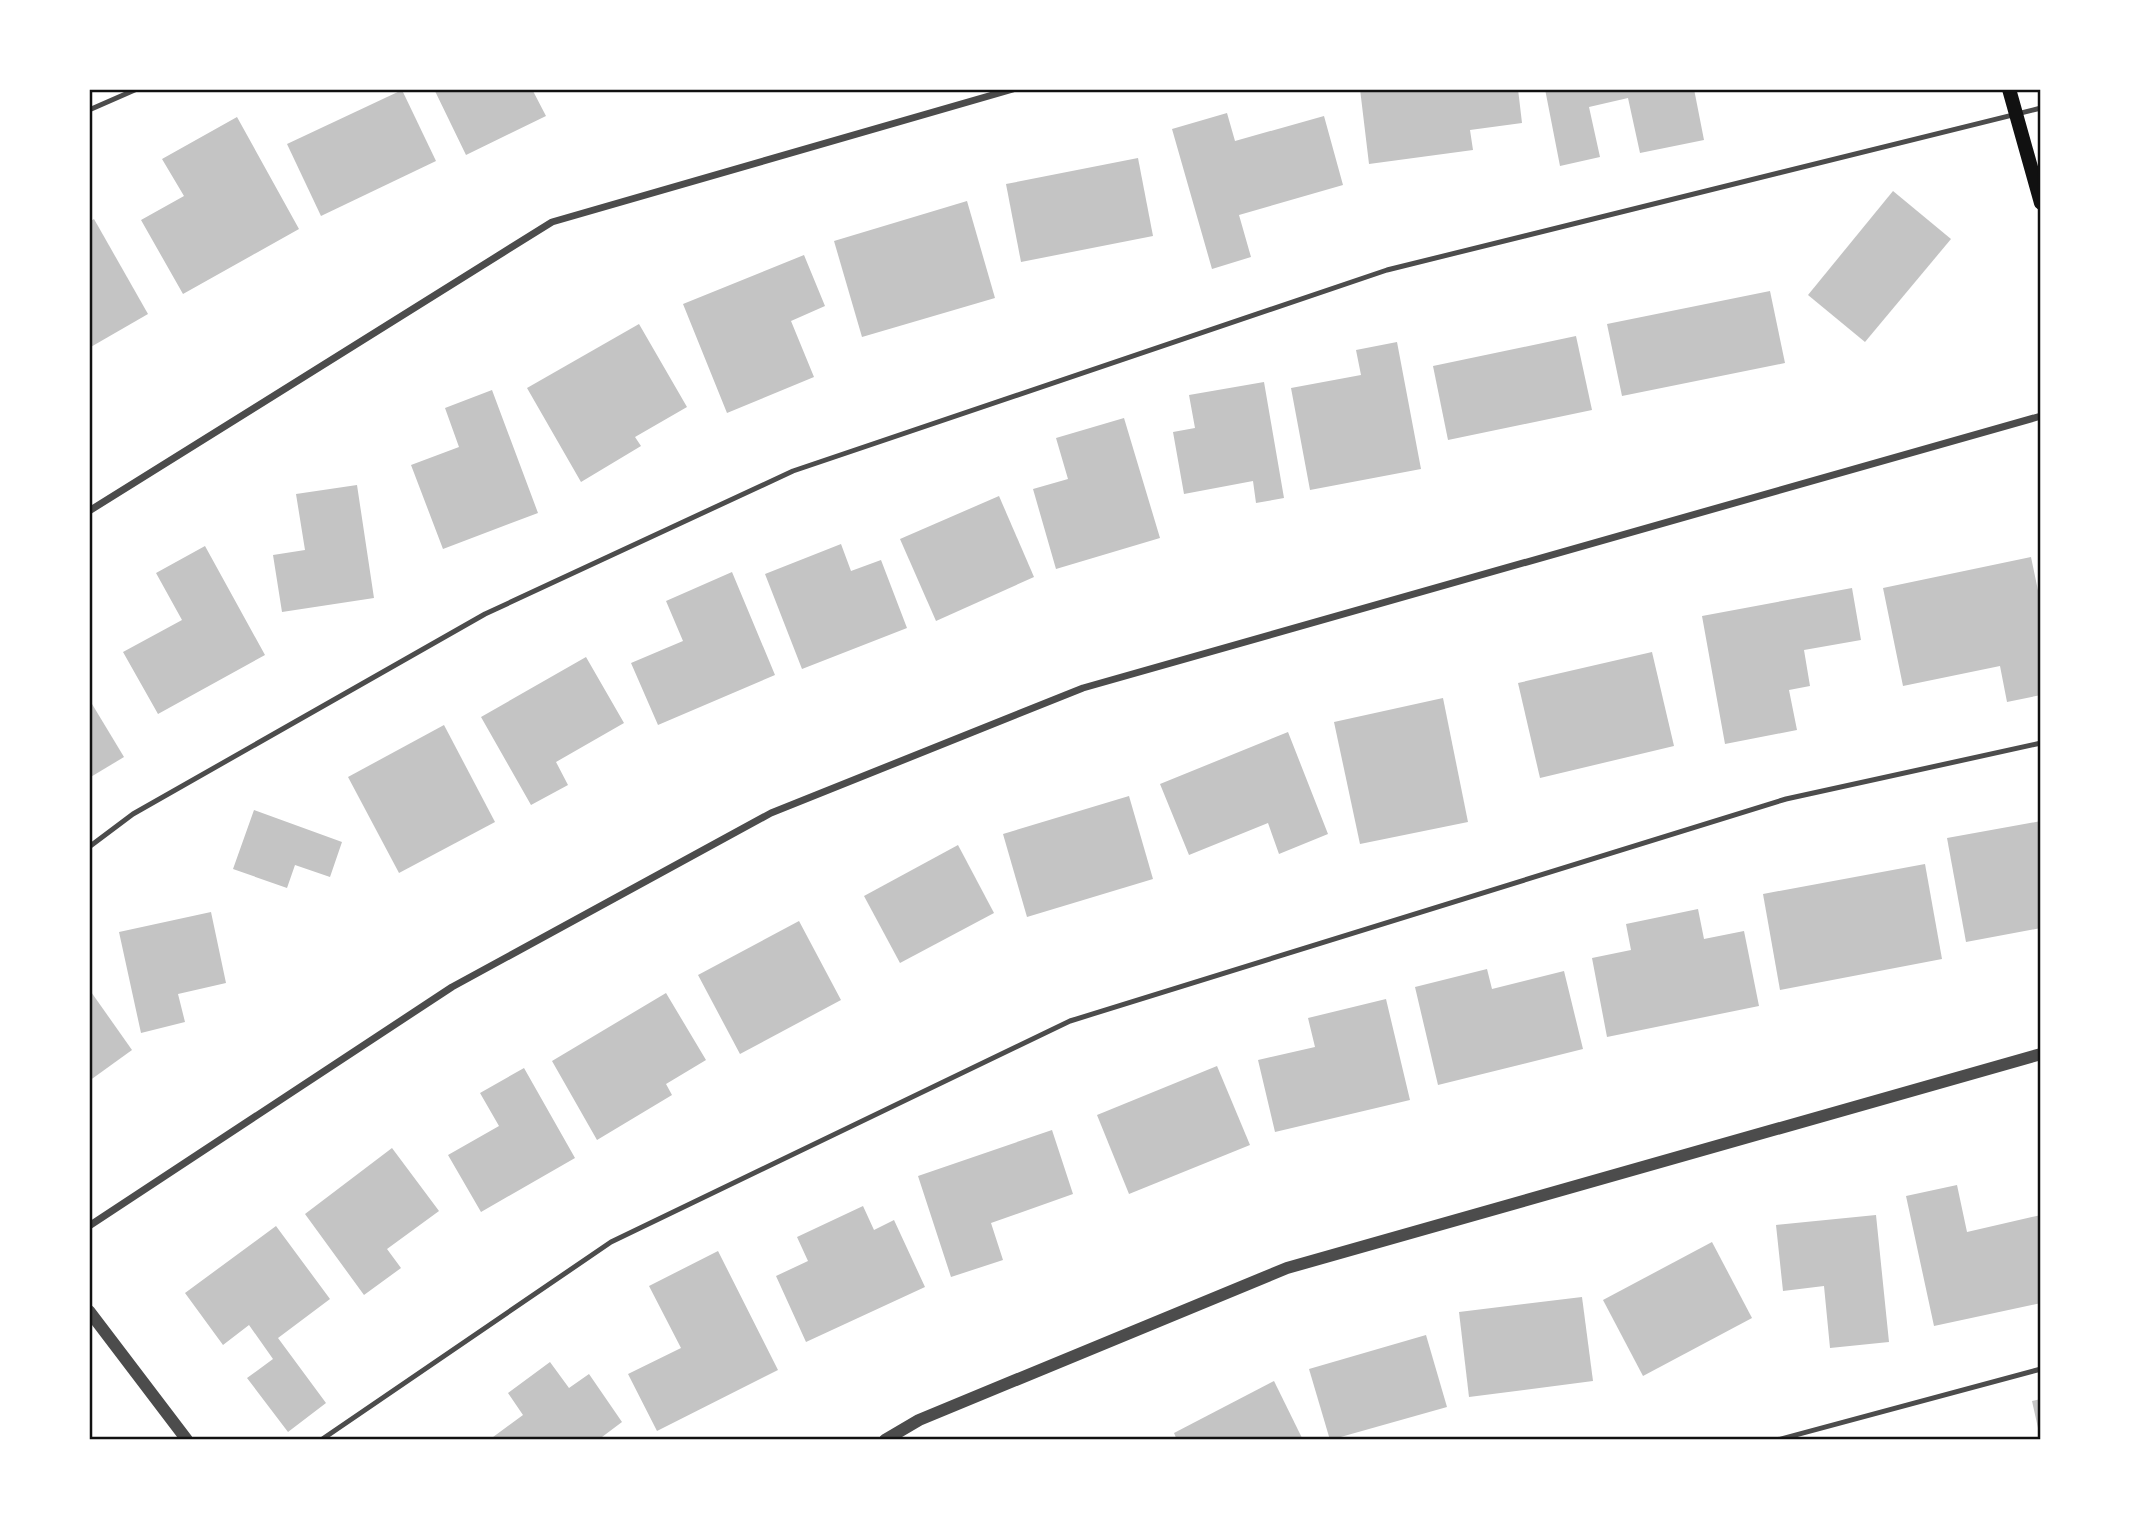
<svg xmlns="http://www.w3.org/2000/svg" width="2130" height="1529" viewBox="0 0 2130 1529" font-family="Overpass,sans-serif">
  <rect width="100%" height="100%" fill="#fff"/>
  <g fill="#c4c4c4">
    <polygon points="434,89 537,89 533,91 546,116 466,155"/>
    <polygon points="1360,89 1518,89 1522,123 1470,130 1473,150 1369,164"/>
    <polygon points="1545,89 1694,89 1704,140 1640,153 1628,98 1589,107 1600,157 1560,166"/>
    <polygon points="402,90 436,161 321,216 287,144"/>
    <polygon points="1227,113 1235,141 1324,116 1343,185 1239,215 1251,257 1212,269 1172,129"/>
    <polygon points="237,117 299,229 183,294 141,220 184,196 162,159"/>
    <polygon points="1138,158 1153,236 1021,262 1006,184"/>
    <polygon points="1893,191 1951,239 1865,342 1808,295"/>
    <polygon points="967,201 995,298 862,337 834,241"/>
    <polygon points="94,219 148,314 89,348 89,222"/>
    <polygon points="804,255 825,306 791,321 814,377 727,413 683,304"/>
    <polygon points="1770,291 1785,363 1622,396 1607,324"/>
    <polygon points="639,324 687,407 635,437 641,446 581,482 527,388"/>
    <polygon points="1576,336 1592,410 1448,440 1433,366"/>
    <polygon points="1397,342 1421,469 1310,490 1291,388 1361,375 1356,350"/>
    <polygon points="1264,382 1284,498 1256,503 1253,481 1184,494 1173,432 1195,428 1189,395"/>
    <polygon points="492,390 538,513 443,549 411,465 459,447 445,408"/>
    <polygon points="1124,418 1160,538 1056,569 1033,489 1068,479 1056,438"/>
    <polygon points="357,485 374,598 282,612 273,555 305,550 296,494"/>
    <polygon points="999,496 1034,577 936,621 900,539"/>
    <polygon points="841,544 851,571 881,560 907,628 802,669 765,574"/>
    <polygon points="205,546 265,655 158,714 123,652 182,620 156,573"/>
    <polygon points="2031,557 2041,605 2041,695 2007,702 2000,666 1903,686 1883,588"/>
    <polygon points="732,572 775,675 658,725 631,663 683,641 666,601"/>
    <polygon points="1852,588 1861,640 1804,650 1810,686 1789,690 1797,730 1725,744 1702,616"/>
    <polygon points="1652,652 1674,746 1540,778 1518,683"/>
    <polygon points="586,657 624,723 556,762 568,785 531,805 481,717"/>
    <polygon points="1443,698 1468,822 1360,844 1334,722"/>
    <polygon points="89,699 124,757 89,778"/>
    <polygon points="444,725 495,822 399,873 348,777"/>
    <polygon points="1288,732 1328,834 1279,854 1268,823 1189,855 1160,784"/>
    <polygon points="1129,796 1153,879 1027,917 1003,834"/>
    <polygon points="254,810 342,842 330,877 295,865 287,888 233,869"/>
    <polygon points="2041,821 2041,928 1966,942 1947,838"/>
    <polygon points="958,845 994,913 900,963 864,896"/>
    <polygon points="1925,864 1942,959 1780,990 1763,894"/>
    <polygon points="1698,909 1704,939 1744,931 1759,1006 1607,1037 1592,958 1631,950 1626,924"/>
    <polygon points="211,912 226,983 178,994 185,1022 141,1033 119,932"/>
    <polygon points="799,921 841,1000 740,1054 698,975"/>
    <polygon points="1487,969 1492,989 1564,971 1583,1049 1438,1085 1415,987"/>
    <polygon points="89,989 132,1050 89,1081"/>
    <polygon points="666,993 706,1060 666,1084 672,1095 597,1140 552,1061"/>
    <polygon points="1386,999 1410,1100 1275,1132 1258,1060 1315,1047 1308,1018"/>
    <polygon points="1217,1066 1250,1145 1129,1194 1097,1115"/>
    <polygon points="524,1068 575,1158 481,1212 448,1155 499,1126 480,1093"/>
    <polygon points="1052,1130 1073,1194 991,1223 1003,1260 951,1277 918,1176"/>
    <polygon points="392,1148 439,1211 387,1249 401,1268 364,1295 305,1214"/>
    <polygon points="1957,1185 1967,1232 2041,1215 2041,1303 1934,1326 1906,1196"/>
    <polygon points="863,1206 874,1230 894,1220 925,1287 806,1342 776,1276 808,1261 797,1237"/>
    <polygon points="1876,1215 1889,1342 1830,1348 1824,1286 1783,1291 1776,1225"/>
    <polygon points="276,1226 330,1299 278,1338 326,1403 288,1432 247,1378 273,1359 249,1325 223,1345 185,1293"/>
    <polygon points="1712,1242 1752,1318 1643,1376 1603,1300"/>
    <polygon points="718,1251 778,1370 657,1431 628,1374 681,1348 649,1286"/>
    <polygon points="1582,1297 1593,1381 1469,1397 1459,1312"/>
    <polygon points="1426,1335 1447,1407 1330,1440 1309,1369"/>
    <polygon points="550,1362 569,1388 589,1374 622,1422 598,1440 489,1440 523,1415 508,1393"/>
    <polygon points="1274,1381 1303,1440 1177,1440 1174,1433"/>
    <polygon points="2041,1399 2041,1436 2040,1437 2032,1401"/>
  </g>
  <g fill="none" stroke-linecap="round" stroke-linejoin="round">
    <g stroke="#4c4c4c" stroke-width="5">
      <polyline points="89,110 137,89"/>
      <polyline points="89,847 133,814 485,614 793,471 1387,270 2041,108"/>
      <polyline points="321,1440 611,1242 1070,1021 1786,799 2041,743"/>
      <polyline points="1777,1440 2041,1369"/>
    </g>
    <g stroke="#4c4c4c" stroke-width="7">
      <polyline points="89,511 552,222 1013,89"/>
      <polyline points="89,1226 452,987 771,813 1083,688 2041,416"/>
    </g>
    <g stroke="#4c4c4c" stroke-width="12">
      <polyline points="89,1311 187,1440"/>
      <polyline points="885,1440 919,1420 1287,1268 2041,1054"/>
    </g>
    <polyline stroke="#111" stroke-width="14" points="2009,89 2041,203"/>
  </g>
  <rect width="2130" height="1529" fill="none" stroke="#ffffff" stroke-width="182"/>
  <rect x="91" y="91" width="1948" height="1347" fill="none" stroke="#111" stroke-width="2.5"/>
</svg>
